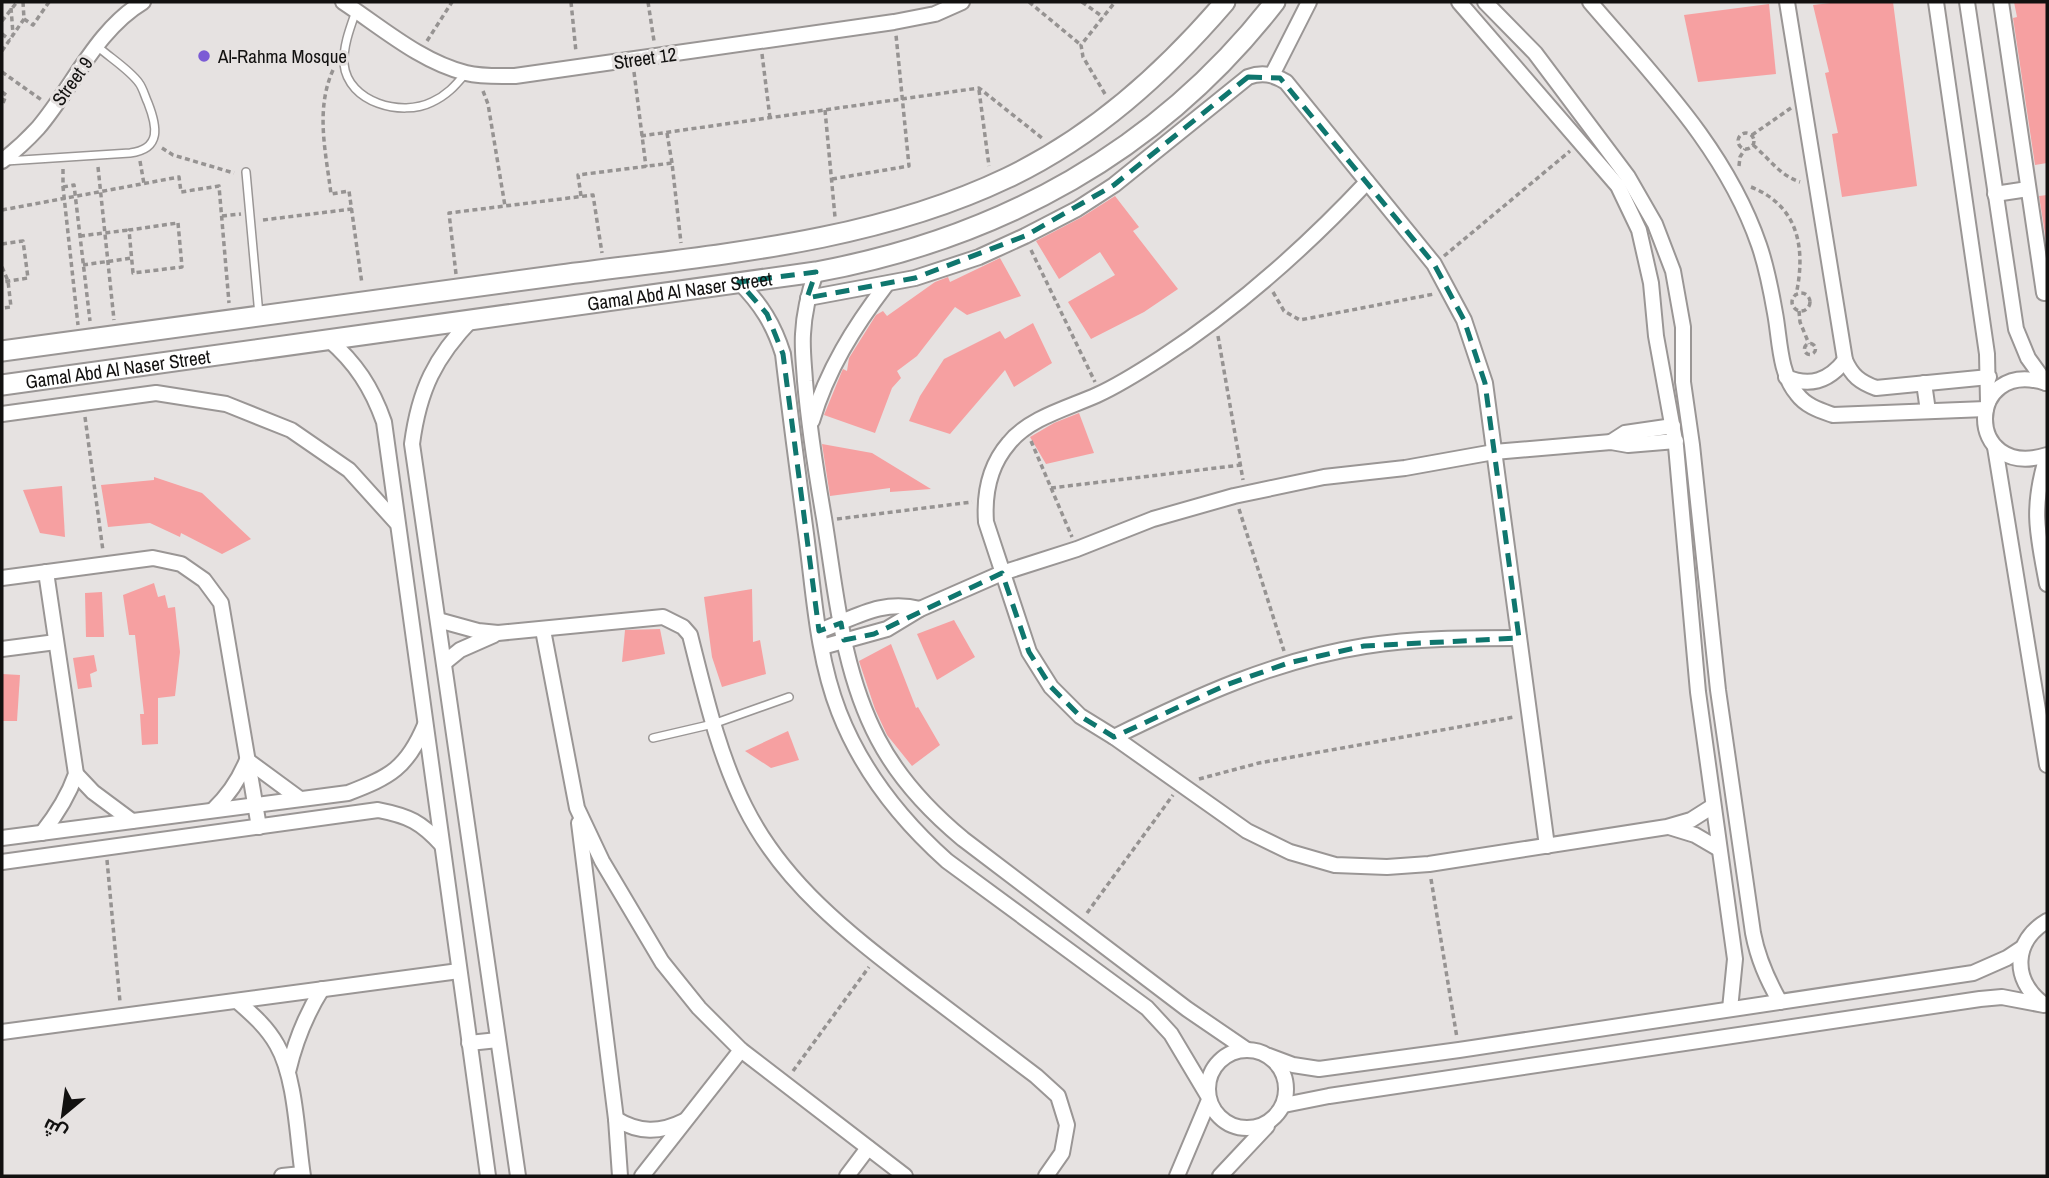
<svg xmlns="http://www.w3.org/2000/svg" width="2049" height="1178" viewBox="0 0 2049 1178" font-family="'Archivo Narrow',Cairo,sans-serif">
  <rect width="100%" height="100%" fill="#e6e2e1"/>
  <g fill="#f6a0a1">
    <polygon points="1839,2 1893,2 1917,186 1842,197 1832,134 1838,133 1825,73 1829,72 1813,5"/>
    <polygon points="2014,2 2047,2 2047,163 2035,165 2013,18 2017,17"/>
    <polygon points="1769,4 1776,74 1698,82 1684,15"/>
    <polygon points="2047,195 2047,240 2046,240 2039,196"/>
    <polygon points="1115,196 1139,227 1133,231 1178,289 1144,312 1091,339 1068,302 1115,275 1100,252 1059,279 1036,241 1082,217"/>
    <polygon points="1000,258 1021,296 967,315 955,307 917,356 897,371 901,378 892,388 875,433 824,415 842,371 843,369 847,371 849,358 876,315 883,311 887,316 935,282 948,277 950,282"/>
    <polygon points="1033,323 1052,363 1014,387 1005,370 950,434 909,421 920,396 944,359 1000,331 1005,339"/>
    <polygon points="1079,413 1094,453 1046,464 1030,437 1054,423"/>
    <polygon points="822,444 872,453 931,489 890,492 890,488 830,496"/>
    <polygon points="154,477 202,493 251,539 222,554 181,533 180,537 150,523 108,527 101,485 154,480"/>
    <polygon points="62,486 65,537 40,533 23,490"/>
    <polygon points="154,583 158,597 165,595 168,608 175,607 180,652 175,696 158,698 158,744 142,745 140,714 144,714 135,635 129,635 123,595"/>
    <polygon points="752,589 753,642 760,640 766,674 722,687 712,657 704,597"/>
    <polygon points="102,592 104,637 86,637 85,593"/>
    <polygon points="954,620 975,657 937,680 917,634"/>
    <polygon points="660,629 665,654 622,662 625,630"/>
    <polygon points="891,644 916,708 918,707 940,745 912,766 887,735 875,709 859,661"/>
    <polygon points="94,655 97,671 90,674 92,687 78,689 73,658"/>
    <polygon points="2,674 20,675 17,721 2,721"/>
    <polygon points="788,731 799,760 771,768 745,751"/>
  </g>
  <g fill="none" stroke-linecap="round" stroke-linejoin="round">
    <g stroke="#9a9695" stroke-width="10">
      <g id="service">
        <path d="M356 11C350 28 343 46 344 64 348 103 402 117 432 102 447 95 455 86 465 74"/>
        <path d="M6 161 130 153C162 149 157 126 148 103 145 97 143 88 139 83 130 70 109 57 97 46"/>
        <polyline points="246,172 259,315"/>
        <polyline points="653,738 713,724 789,697"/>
      </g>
    </g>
    <g stroke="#9a9695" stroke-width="18">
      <g id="minor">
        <path d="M343 2C381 27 421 62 466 73 482 77 499 76 515 76L894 22 935 14 962 2"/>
        <polyline points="1459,2 1618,186 1639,230 1651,283 1656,336 1676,446 1698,692 1735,959 1730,1009"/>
        <path d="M1485 2 1535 53 1628 177 1655 224 1673 271 1683 327V382L1692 445 1718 690 1753 933C1758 959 1767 979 1780 1002"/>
        <path d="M1590 2C1655 78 1726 149 1759 245 1767 268 1771 290 1775 313 1780 339 1779 373 1797 394 1806 406 1819 410 1833 415L1986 409"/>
        <path d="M1787 2 1845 360C1852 376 1860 382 1876 388L1989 377"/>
        <polyline points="1936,2 1987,354 1988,402"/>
        <polyline points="1967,2 2016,329 2028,358 2046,383"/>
        <polyline points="2001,2 2044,293"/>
        <polyline points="1272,75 1309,2"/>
        <path d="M2 161C15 151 27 140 38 128 73 87 96 30 143 2"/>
        <path d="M1367 182C1304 249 1238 308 1161 358 1141 371 1119 385 1097 395 1068 408 1029 418 1009 443 989 466 984 493 986 522L1029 652 1051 687 1080 716 1114 737 1247 831 1290 852 1335 865 1387 867 1429 864 1667 827 1691 820 1713 806"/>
        <polyline points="1995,194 2028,189"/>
        <path d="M816 272C809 292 804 312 803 334 802 349 804 365 805 381 809 427 816 472 824 518 836 592 842 671 878 739 899 779 928 810 963 839L1187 1009 1247 1050"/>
        <path d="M739 282C761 304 774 325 783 354 790 414 798 474 806 534 814 593 817 656 839 712 862 771 900 819 947 861L1147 1008 1171 1034 1208 1096"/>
        <path d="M808 298 915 278 979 257 1025 236 1077 209 1114 185 1248 77C1262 72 1273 74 1286 82L1434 264 1464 320 1485 383 1547 846"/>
        <path d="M473 318C435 357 419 390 412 444L518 1176"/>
        <path d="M328 339C356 363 372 388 384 422L488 1176"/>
        <path d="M1786 377C1810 387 1829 381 1845 360"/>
        <polyline points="1924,383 1928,411"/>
        <path d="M2046 383C1965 357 1964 481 2047 455"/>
        <polyline points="2,414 156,393 226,404 291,430 349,470 396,522"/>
        <path d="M812 421C827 370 854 327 886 285"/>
        <polyline points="1611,442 1625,433 1673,426"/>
        <polyline points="1995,447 2047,765"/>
        <path d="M2047 456C2031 508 2037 532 2047 584"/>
        <polyline points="2,578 153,558 181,564 204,580 221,603 259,827"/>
        <path d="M438 620 478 631 498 633 663 617 683 627 690 635C705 694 718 753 745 807 783 883 848 933 913 983 954 1014 995 1045 1036 1076L1058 1096 1067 1125 1062 1153 1046 1176"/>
        <polyline points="543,630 577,808 602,861 662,962 699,1008 741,1050 905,1176"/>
        <path d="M819 631C855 618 881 599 920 609"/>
        <polyline points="822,647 887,629 920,609 1002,573 1077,549 1153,519 1234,496 1324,477 1405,468 1494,452 1611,442 1628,445 1676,441"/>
        <polyline points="2,649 56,642"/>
        <polyline points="444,663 460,650 494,635"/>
        <path d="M1114 737C1195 697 1275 660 1365 646 1416 638 1467 638 1519 638"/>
        <polyline points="76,774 93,792 132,821"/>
        <path d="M213 810C229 795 239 780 247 760L300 799"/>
        <polyline points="579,823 616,1119 620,1176"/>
        <polyline points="1669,827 1695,835 1719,849"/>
        <path d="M42 833C57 814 68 797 76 774L46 572"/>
        <path d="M2 838 348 793C390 777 407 768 425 725"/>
        <path d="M2 862 378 810C409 816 421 822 442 845"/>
        <path d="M237 1001C252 1014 267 1027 277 1045 296 1078 297 1137 303 1176"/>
        <path d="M2042 1003C2012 979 2013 941 2047 921"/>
        <polyline points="2,1032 459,971"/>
        <polyline points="469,1043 498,1040"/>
        <circle cx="1247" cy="1089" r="39"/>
        <polyline points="1269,1056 1293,1065 1319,1069 1459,1050 1973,973 2007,958 2022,948"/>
        <path d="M288 1072C295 1042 305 1016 322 989"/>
        <polyline points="1284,1105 1329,1096 1980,999 2002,997 2044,1005"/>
        <path d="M616 1119C639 1133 660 1133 684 1121"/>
        <polyline points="282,1176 302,1174"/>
        <polyline points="642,1176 741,1050"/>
        <polyline points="847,1176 868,1148"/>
        <polyline points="1177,1176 1209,1100"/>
        <polyline points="1220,1176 1267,1126"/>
      </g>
    </g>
    <g stroke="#9a9695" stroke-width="23">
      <g id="secondary">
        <path d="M2 351C188 326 374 300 561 275 711 255 869 244 1007 178 1093 137 1163 74 1225 2"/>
        <path id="s1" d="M2 385 816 272C1001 238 1159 151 1275 2"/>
      </g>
    </g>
    <g stroke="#969392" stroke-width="3.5" stroke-dasharray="5 3.5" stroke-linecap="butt">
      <polyline points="571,2 576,52"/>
      <polyline points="648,2 654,41"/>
      <polyline points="1029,2 1081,45"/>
      <polyline points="1082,2 1103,17"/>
      <polyline points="11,8 13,34"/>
      <polyline points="24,19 33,25 49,2"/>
      <polyline points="2,21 17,2"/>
      <polyline points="2,34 10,40"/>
      <polyline points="427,41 452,2"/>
      <polyline points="2,51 24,19 23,2"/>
      <polyline points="762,54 770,118"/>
      <path d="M333 70C315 110 326 153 331 194L349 191 362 284"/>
      <polyline points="2,72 43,101"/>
      <polyline points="634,72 646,167"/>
      <polyline points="979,90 989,166"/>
      <polyline points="483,91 488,104 505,206"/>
      <polyline points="2,92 6,95 2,106"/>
      <polyline points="1105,94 1083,57 1081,45 1115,2"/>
      <polyline points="825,110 835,217"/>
      <polyline points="667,133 672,163"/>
      <circle cx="1746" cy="141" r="8"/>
      <polyline points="1752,135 1791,108"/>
      <polyline points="641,136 979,88 1042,138"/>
      <path d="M1753 145C1769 158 1779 175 1800 182"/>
      <polyline points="162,148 173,155 234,173"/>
      <polyline points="140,161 144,184"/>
      <polyline points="1739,166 1740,157 1745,149"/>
      <polyline points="98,167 114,320"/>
      <polyline points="63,169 63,187 78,325"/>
      <polyline points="832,179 909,166 896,35"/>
      <polyline points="63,187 74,185 90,321"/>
      <path d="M1751 187C1799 206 1806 249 1796 295"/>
      <polyline points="581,196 578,175 672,163 681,243"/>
      <polyline points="2,210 179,177 181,192 219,186 229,303"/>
      <polyline points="222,216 241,214"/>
      <polyline points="263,220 352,209"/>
      <polygon points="178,223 182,267 133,273 129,230"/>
      <polyline points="80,236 129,230"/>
      <polyline points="2,244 23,241 28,278 2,282"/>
      <polyline points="1031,250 1095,382"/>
      <polyline points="1444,256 1570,151"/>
      <polyline points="83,265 132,258"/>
      <polyline points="2,267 8,281 11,307 2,308"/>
      <polyline points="456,274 449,213 593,195 602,253"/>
      <polyline points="1273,292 1284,311 1300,320 1434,294"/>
      <circle cx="1801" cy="302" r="9"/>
      <polyline points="1799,311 1800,322 1809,344"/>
      <polyline points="1218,336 1243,480"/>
      <circle cx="1810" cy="349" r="5.5"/>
      <polyline points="85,417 103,551"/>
      <polyline points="1031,441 1072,537"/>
      <polyline points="1051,488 1241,465"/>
      <polyline points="1239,509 1284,651"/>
      <polyline points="837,519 972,502"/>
      <polyline points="1199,779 1259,763 1514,717"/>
      <polyline points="107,860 120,1002"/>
      <polyline points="1431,879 1457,1038"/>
      <polyline points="1087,913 1173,795"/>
      <polyline points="793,1071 869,967"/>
    </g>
    <use href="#service" stroke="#fff" stroke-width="7"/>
    <use href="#minor" stroke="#fff" stroke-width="14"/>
    <use href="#secondary" stroke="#fff" stroke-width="19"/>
  </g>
  <path fill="none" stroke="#0f766e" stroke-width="5" stroke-dasharray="14 9" stroke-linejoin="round" d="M1248 77 1280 78 1434 264 1464 320 1485 383 1519 638 1364 646 1288 663 1226 685 1114 737 1080 716 1051 687 1029 652 1002 573 874 634 844 640 841 623 819 631 783 354 767 314 739 282 816 272 807 298 915 278 1025 236 1114 185Z"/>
  <circle fill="#7b5bd5" stroke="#e6e2e1" stroke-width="2.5" cx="204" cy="56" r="7"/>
  <g text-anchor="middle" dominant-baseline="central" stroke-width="6" stroke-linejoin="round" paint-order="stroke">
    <g font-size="19" fill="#121110" stroke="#e6e2e1" text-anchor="start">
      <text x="218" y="56">Al-Rahma Mosque</text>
    </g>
    <g font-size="19" fill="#121110" stroke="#e6e2e1">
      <text transform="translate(645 58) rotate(-8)">Street 12</text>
      <text transform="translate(72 81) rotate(-54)">Street 9</text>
      <text stroke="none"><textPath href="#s1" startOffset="684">Gamal Abd Al Naser Street</textPath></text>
      <text stroke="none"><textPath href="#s1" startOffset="117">Gamal Abd Al Naser Street</textPath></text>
    </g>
  </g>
  <rect width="2049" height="1178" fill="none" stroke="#121110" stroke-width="7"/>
  <g transform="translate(63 1115) rotate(209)" stroke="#e6e2e1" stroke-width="5" paint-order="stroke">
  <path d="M0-5L12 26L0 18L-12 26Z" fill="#121110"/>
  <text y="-10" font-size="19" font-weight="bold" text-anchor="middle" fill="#121110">ش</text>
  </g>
</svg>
